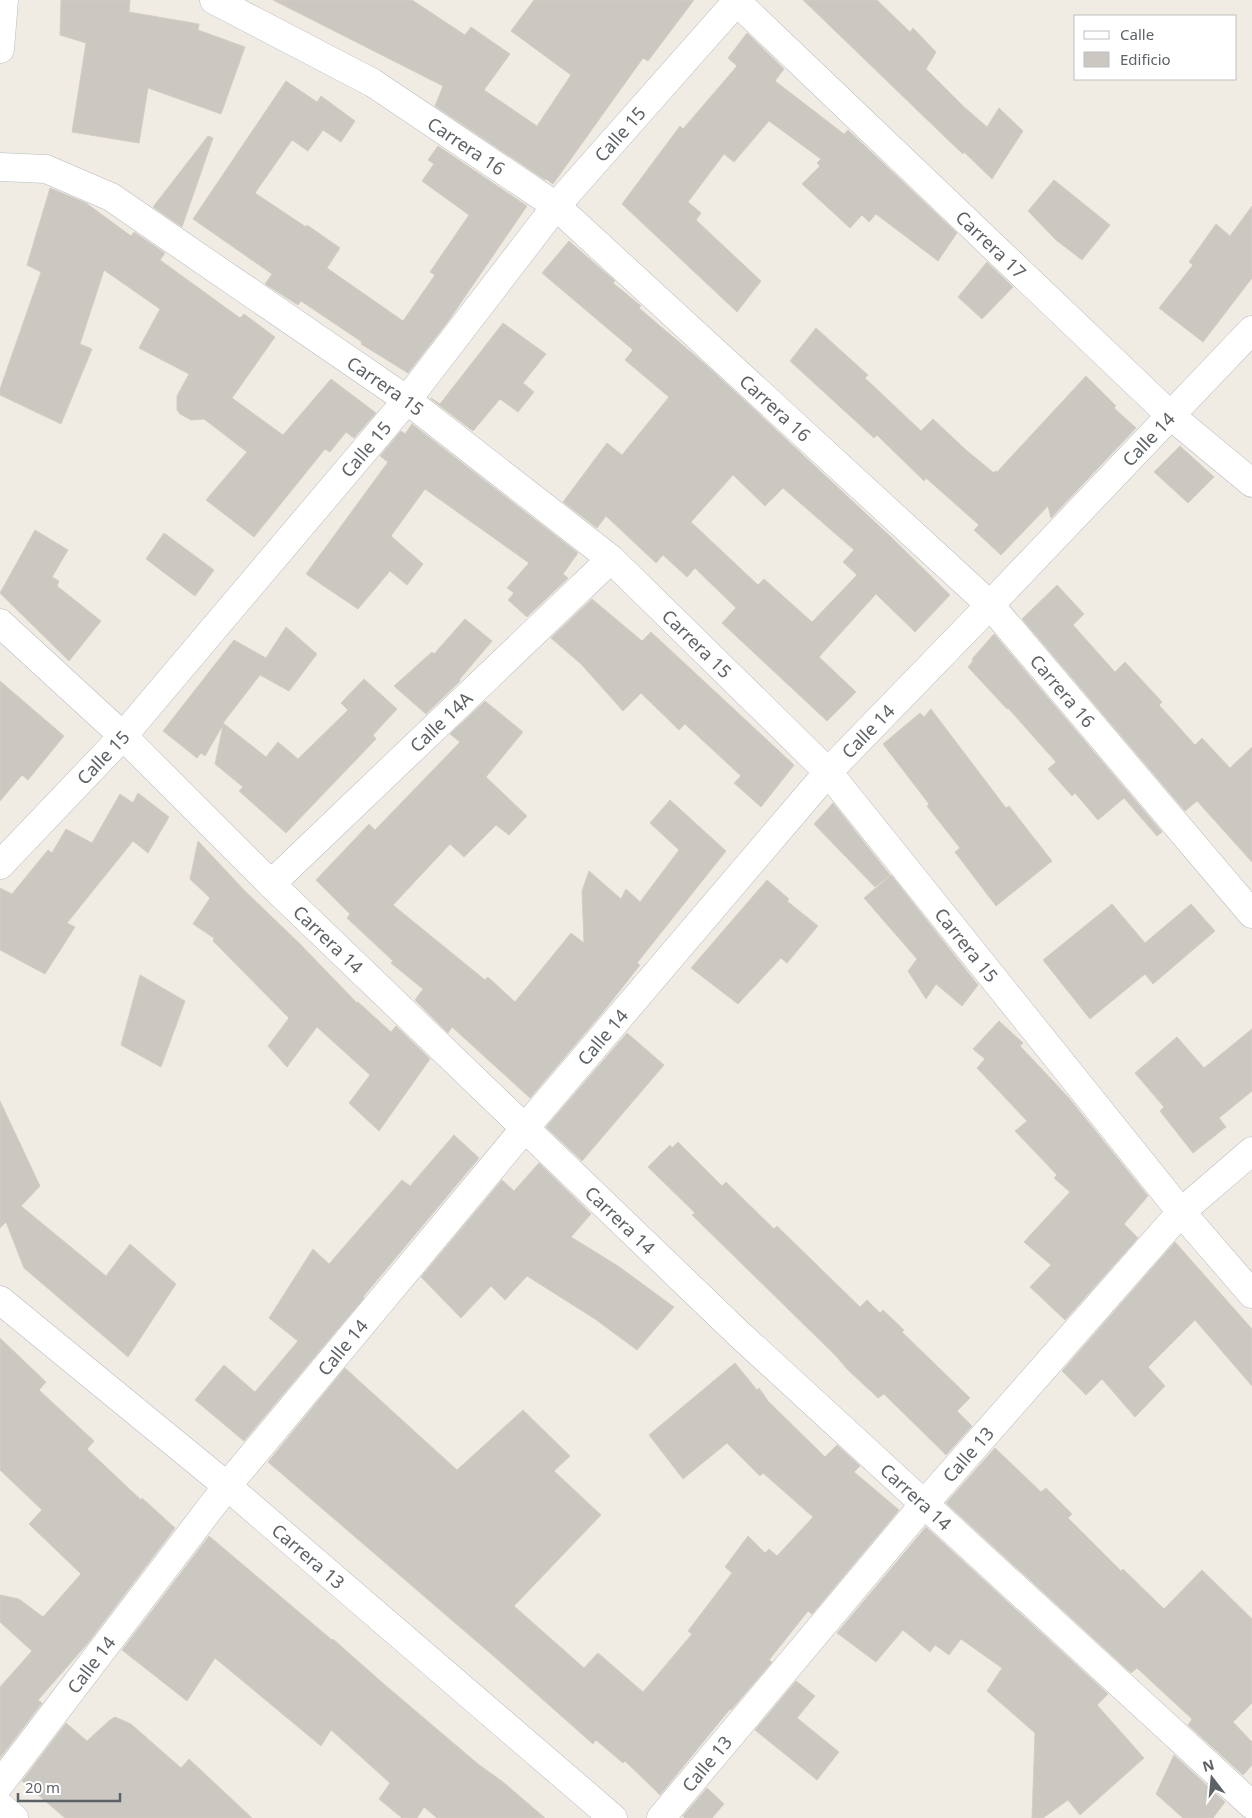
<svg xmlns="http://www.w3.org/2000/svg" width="1252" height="1818" viewBox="0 0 1252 1818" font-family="'Noto Sans',sans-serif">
  <rect width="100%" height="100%" fill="#f0ece4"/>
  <g fill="#cbc7c1" stroke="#d6cdc2" fill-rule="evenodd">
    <polygon points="61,0 130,0 129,12 199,24 198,30 245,47 221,114 148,88 139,143 72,132 86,43 60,35"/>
    <polygon points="273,0 412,0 465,35 471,27 510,54 484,90 537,126 571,75 511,31 534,0 694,0 648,61 643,58 553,184 546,179 545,180 435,106 443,86"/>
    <polygon points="803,0 877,0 910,32 913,28 936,52 926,69 963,106 987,127 999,108 1023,131 992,179 964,152 963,154 945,137"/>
    <polygon points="747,33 784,69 775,81 844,134 848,130 957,233 938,261 876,214 869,222 862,215 850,228 802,184 820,166 817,163 821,159 769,121 734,162 724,154 688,202 701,213 696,220 761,281 737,312 622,204 680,126 683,129 737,66 728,58"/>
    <polygon points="286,81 317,102 321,96 355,121 341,142 323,130 308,151 292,140 255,193 306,227 307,225 340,248 327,268 403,321 435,275 430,272 469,215 422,181 434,164 428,160 438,146 527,206 449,320 408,373 361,344 362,342 301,301 298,305 265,284 272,274 193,219"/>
    <polygon points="208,136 213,138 182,227 153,207"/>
    <polygon points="1054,180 1110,225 1082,260 1056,240 1028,211"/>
    <polygon points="50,188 86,203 131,236 134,232 165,253 160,260 240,318 244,314 275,337 232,398 283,435 331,379 376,413 354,438 346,432 330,452 325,449 254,537 206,500 247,452 204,419 191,420 180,414 177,410 177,396 189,374 139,348 160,309 104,270 80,344 92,349 61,424 0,395 0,389 41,272 27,265"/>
    <polygon points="1252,206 1252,278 1203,342 1159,308 1193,265 1189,262 1216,224 1230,236"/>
    <path d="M569 241 615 281 613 283 641 306 639 308 706 365 757 412 891 537 950 595 915 632 876 594 819 657 856 692 827 721 722 623 736 608 695 568 687 577 663 555 656 563 606 516 597 528 563 502 607 443 622 455 669 397 625 360 633 350 542 273ZM733 475 765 506 783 488 854 550 843 562 857 575 812 622 764 579 758 585 691 522Z"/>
    <polygon points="987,262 1013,287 982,319 958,297"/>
    <polygon points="503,323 546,354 523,383 534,392 518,412 500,399 473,431 431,399 431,398 440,404"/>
    <polygon points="816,328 868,375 865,378 921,431 933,419 966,450 994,473 995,471 997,472 1086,376 1116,406 1114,408 1136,428 1051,518 1048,506 1001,555 974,530 979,525 926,478 924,481 877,435 874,438 790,361"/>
    <polygon points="412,424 578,553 563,574 568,578 527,617 508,600 514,593 507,588 529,563 425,489 391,536 423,564 407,585 390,571 358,609 306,574 388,462 380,456 401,431 405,434"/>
    <polygon points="1180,446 1214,477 1188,503 1154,472"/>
    <polygon points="35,530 68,550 52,577 59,581 57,586 101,621 69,661 0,593"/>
    <polygon points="164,533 214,570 195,596 146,559"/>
    <polygon points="1057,585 1084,614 1073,625 1115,672 1125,662 1162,702 1159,705 1195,745 1202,738 1230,768 1252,747 1252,862 1197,801 1185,811 1022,619"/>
    <polygon points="592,599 642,641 651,632 794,765 761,807 734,783 741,776 685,724 679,730 641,693 623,711 581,664 551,638"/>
    <polygon points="465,619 492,641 459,680 460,681 426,714 394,686 432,652 434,654"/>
    <polygon points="286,627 317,654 289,691 260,675 223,723 266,757 278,742 298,759 348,710 341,703 364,679 397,709 373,735 376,739 286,833 239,791 243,787 215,764 223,725 205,756 201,753 197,758 163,731 234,640 266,658"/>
    <polygon points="994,634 1162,832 1157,836 1124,798 1098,820 1075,793 1072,796 1048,769 1056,762 1008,708 1007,709 968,667 973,661 972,659"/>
    <polygon points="0,681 64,736 28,780 22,775 0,801"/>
    <polygon points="485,701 523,732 486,777 527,816 509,835 496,825 464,857 450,844 393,905 485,980 488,977 515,1002 571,933 584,943 582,891 589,871 621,899 626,889 640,902 679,850 650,823 670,800 726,851 637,963 640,965 603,1012 530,1098 452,1027 448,1033 415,1000 423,989 391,963 393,961 347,918 350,914 316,880 369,824 375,830 460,742 450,734"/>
    <polygon points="931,709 1006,808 1009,806 1052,861 996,906 955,852 960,848 927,806 929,804 883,744 920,713 924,717"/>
    <polygon points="138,793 169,817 148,853 133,841 67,923 75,927 45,974 0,950 0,888 12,894 48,850 52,853 66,829 92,843 120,794 133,803"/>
    <polygon points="833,803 890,875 875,887 814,824"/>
    <polygon points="198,841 244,890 300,944 357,1003 358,1002 391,1032 396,1026 430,1059 379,1131 349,1103 370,1075 317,1027 287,1067 268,1046 289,1018 213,941 214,938 193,924 210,898 190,879"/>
    <polygon points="891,875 978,985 962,1006 936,984 926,999 908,971 917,959 864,898"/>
    <polygon points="767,880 789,899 787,901 818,926 787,963 781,958 738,1004 691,968"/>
    <polygon points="1112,904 1145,943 1191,904 1215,931 1153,984 1145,974 1090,1019 1043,960"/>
    <polygon points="140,975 185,1001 161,1067 121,1045"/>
    <polygon points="999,1021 1023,1043 1020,1046 1068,1097 1148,1196 1124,1224 1138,1238 1065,1320 1030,1287 1051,1265 1024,1242 1070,1192 1054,1178 1057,1175 1015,1131 1027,1121 977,1068 985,1059 973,1049"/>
    <polygon points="1252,1029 1252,1091 1219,1118 1226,1127 1193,1153 1160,1111 1164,1107 1135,1073 1177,1037 1204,1068"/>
    <polygon points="627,1033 664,1065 582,1161 546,1127"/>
    <polygon points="0,1101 40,1186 21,1206 106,1276 130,1244 176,1284 128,1357 24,1268 6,1222 0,1228"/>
    <polygon points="454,1135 479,1158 363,1297 364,1298 244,1441 195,1400 224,1365 255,1392 298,1341 269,1318 313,1249 329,1264 402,1180 410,1186"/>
    <polygon points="678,1142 722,1186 726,1182 774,1229 777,1226 860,1307 867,1300 880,1313 883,1310 904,1330 902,1332 970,1398 957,1411 972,1426 946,1455 884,1394 878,1398 847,1369 836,1356 692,1215 695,1213 648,1167 670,1145 672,1148"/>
    <polygon points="539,1163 591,1214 571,1237 618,1266 674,1307 637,1350 595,1319 527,1276 505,1300 491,1286 461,1318 421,1277 502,1180 514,1191"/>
    <polygon points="1175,1242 1252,1329 1252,1386 1195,1320 1148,1367 1165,1386 1135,1417 1102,1379 1086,1395 1062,1371"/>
    <polygon points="0,1338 46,1382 39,1390 94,1441 87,1449 141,1500 142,1498 175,1528 87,1644 38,1700 42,1703 0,1758 0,1687 32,1651 0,1622 0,1595 19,1599 43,1617 81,1574 29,1524 42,1510 0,1470"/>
    <polygon points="735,1363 757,1390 759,1388 768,1401 825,1457 837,1445 860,1466 854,1472 899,1510 812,1614 808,1611 769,1660 772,1662 731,1710 730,1709 660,1795 625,1761 623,1763 596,1740 593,1744 497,1659 268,1462 345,1368 457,1470 523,1410 570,1456 554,1471 601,1515 514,1606 584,1668 598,1653 643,1692 692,1634 688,1631 732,1573 725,1567 748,1536 765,1553 769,1549 777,1556 813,1517 763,1473 760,1476 727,1443 683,1479 649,1435"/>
    <polygon points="995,1448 1041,1492 1046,1488 1072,1514 1068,1518 1121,1571 1123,1569 1164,1609 1202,1570 1252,1619 1252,1703 1233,1722 1252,1742 1252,1765 1243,1775 1188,1725 1192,1719 1137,1668 1131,1673 946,1503"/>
    <polygon points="926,1527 1108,1694 1097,1705 1144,1758 1080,1815 1068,1800 1043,1818 1032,1818 1035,1733 987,1691 1002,1668 961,1639 949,1655 935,1645 930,1652 903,1630 876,1662 837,1633"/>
    <polygon points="209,1536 332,1640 333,1639 385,1685 478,1764 503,1782 545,1818 437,1818 424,1807 417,1818 402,1818 379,1799 390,1783 331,1730 321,1746 215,1658 187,1701 122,1650"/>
    <polygon points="796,1681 815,1696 797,1718 839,1752 817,1780 755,1730"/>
    <polygon points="115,1717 131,1724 181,1768 189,1759 252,1818 65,1818 22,1781 66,1723 87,1741 110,1720"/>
    <polygon points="1174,1755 1225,1802 1213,1818 1183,1818 1156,1794"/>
    <polygon points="707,1788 724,1804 712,1818 685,1818 683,1816"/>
  </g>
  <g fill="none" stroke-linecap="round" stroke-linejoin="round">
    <g stroke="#b7bbc0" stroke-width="29">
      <g id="minor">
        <path id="s1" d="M214 0 373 83 556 206 990 605 1252 914"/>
        <path id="s2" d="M735 0 1170 415 1252 483"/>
        <polyline points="0,49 4,0"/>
        <path id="s3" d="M0 167 46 169 111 197 407 400 611 559 828 772 1181 1212 1252 1294"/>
        <path id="s4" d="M0 623 123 736 271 884 739 1334 1252 1805"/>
        <path id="s5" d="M0 865 123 736 407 400 556 206 738 0"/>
        <path id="s6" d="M271 884 611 559"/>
        <path id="s7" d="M0 1300 227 1486 613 1818"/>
        <path id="s8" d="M0 1784 227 1486 525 1128 828 772 990 605 1252 330"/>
        <polyline points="0,1806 14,1818"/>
        <path id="s9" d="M661 1818 925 1503 1181 1212 1252 1151"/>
      </g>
    </g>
    <use href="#minor" stroke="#fff" stroke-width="28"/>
  </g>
  <g text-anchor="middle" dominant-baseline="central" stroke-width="4.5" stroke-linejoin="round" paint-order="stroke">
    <g font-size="18" fill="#5c6266" stroke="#fff">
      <text stroke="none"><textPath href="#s5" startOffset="959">Calle 15</textPath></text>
      <text stroke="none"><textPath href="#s1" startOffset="292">Carrera 16</textPath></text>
      <text stroke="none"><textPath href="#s2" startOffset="354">Carrera 17</textPath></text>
      <text stroke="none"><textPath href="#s3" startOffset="450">Carrera 15</textPath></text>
      <text stroke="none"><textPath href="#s1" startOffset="698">Carrera 16</textPath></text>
      <text stroke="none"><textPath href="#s8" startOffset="1770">Calle 14</textPath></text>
      <text stroke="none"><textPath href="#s5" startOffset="554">Calle 15</textPath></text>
      <text stroke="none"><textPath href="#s3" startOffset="855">Carrera 15</textPath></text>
      <text stroke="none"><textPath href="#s1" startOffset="1102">Carrera 16</textPath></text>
      <text stroke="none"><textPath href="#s6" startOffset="235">Calle 14A</textPath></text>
      <text stroke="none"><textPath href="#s8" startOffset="1365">Calle 14</textPath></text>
      <text stroke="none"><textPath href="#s5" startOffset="149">Calle 15</textPath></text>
      <text stroke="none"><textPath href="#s4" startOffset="456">Carrera 14</textPath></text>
      <text stroke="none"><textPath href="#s3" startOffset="1260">Carrera 15</textPath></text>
      <text stroke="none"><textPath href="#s8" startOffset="960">Calle 14</textPath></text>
      <text stroke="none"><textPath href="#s4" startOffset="861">Carrera 14</textPath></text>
      <text stroke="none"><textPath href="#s8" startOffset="555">Calle 14</textPath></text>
      <text stroke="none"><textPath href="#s9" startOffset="476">Calle 13</textPath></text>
      <text stroke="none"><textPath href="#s4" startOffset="1266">Carrera 14</textPath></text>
      <text stroke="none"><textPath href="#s7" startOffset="401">Carrera 13</textPath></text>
      <text stroke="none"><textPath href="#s8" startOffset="150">Calle 14</textPath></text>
      <text stroke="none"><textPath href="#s9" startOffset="71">Calle 13</textPath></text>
    </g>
  </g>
  <rect x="1074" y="15" width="162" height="65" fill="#ffffff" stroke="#bec0c2"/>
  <rect x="1084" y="31" width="25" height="8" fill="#ffffff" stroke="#bec0c2"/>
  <text x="1120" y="40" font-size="15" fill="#5c6266">Calle</text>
  <rect x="1084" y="52" width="25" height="15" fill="#cbc7c1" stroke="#bec0c2"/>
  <text x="1120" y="65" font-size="15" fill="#5c6266">Edificio</text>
  <g transform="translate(1212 1778) rotate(344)" stroke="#ffffff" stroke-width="4" paint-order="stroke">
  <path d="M0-4L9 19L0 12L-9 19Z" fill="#5c6266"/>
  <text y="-8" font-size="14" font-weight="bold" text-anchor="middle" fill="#5c6266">N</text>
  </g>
  <path d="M18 1793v8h102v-8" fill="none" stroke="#5c6266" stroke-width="2.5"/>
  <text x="25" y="1793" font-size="15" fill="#5c6266" stroke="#ffffff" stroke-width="4" paint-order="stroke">20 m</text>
</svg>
